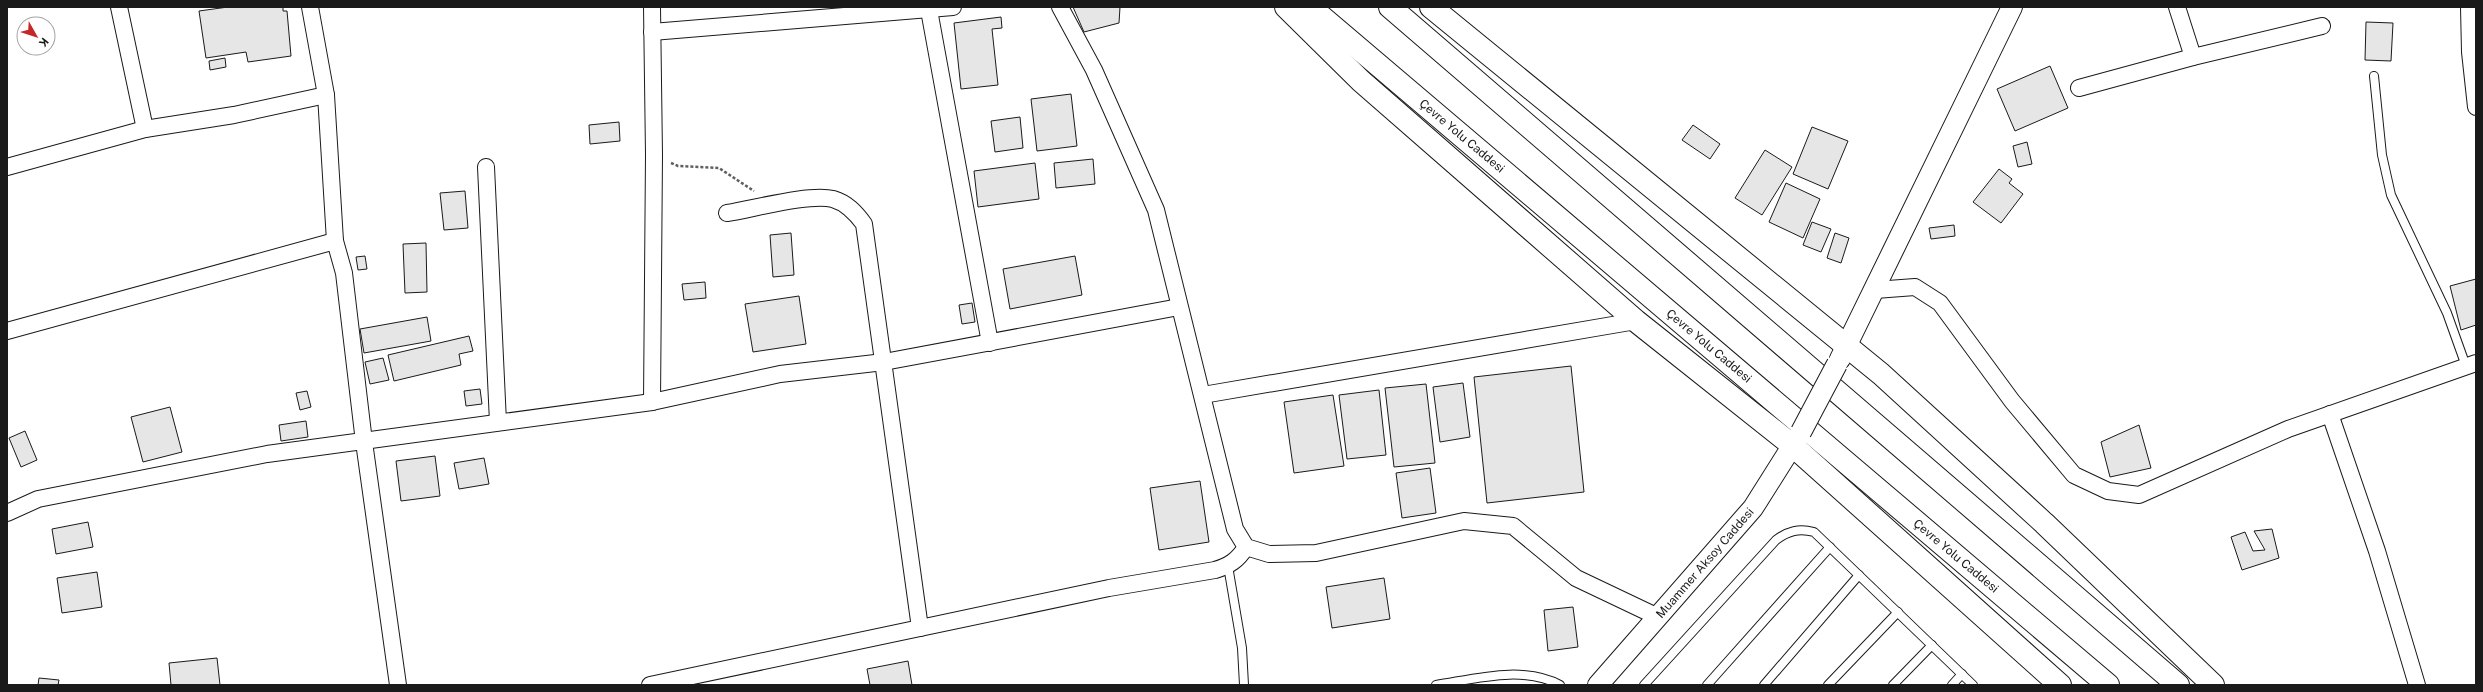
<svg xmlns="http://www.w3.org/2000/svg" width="2483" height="692" viewBox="0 0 2483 692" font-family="'Public Sans',sans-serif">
  <rect width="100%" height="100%" fill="#fff"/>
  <g fill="#e6e6e6" stroke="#1a1a1a">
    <polygon points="228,7 283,7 283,11 287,11 291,56 248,62 246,52 206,58 199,11"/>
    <polygon points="1073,7 1120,7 1119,23 1084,32"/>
    <polygon points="1001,17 1002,28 992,29 998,85 961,89 954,23"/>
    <polygon points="2366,22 2393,23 2391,61 2365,60"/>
    <polygon points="225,58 226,67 210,70 209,61"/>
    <polygon points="2050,66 2068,108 2015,131 1997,89"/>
    <polygon points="1071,94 1077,146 1037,151 1031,99"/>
    <polygon points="1020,117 1023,148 995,152 991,121"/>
    <polygon points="619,122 620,141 590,144 589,125"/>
    <polygon points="1693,125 1720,144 1710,159 1682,140"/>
    <polygon points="1812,127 1848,141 1828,189 1793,174"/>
    <polygon points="2027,142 2032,164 2018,167 2013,146"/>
    <polygon points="1765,150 1792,167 1762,215 1735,198"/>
    <polygon points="1093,159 1095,184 1056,188 1054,163"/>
    <polygon points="1035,163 1039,199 978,207 974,171"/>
    <polygon points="1999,169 2012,179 2009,183 2023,194 2001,223 1973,202"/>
    <polygon points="1786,183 1820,199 1803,238 1769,222"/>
    <polygon points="465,191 468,228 444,230 440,193"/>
    <polygon points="1812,222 1831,229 1821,252 1803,245"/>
    <polygon points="1954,225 1955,236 1931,239 1929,228"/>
    <polygon points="791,233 794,275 773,277 770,235"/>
    <polygon points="1835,233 1849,238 1841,263 1827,258"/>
    <polygon points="426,243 427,292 405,293 403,244"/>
    <polygon points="365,256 367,269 358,270 356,257"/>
    <polygon points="1075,256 1082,295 1010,309 1003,269"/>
    <polygon points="2476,279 2476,325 2461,330 2450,286"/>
    <polygon points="705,282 706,298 684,300 682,284"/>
    <polygon points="799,296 806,344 753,352 745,304"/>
    <polygon points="972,303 975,322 962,324 959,305"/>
    <polygon points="427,317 431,341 364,353 360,329"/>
    <polygon points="469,336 473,351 459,354 461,365 394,381 388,355"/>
    <polygon points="383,358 389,380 370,384 365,362"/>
    <polygon points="1571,366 1584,492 1487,503 1474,377"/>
    <polygon points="1463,383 1470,437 1440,442 1433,387"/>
    <polygon points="1426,384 1435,463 1394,467 1385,388"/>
    <polygon points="480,389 482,404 466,406 464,391"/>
    <polygon points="1379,390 1386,455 1347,459 1339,395"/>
    <polygon points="307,391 311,407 300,410 296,393"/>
    <polygon points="1333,395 1344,466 1294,473 1284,402"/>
    <polygon points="170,407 182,452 143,462 131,417"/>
    <polygon points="306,421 308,437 281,441 279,425"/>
    <polygon points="2139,425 2151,468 2110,477 2101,442"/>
    <polygon points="25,431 37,460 21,467 9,438"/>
    <polygon points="435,456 440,496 401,501 396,461"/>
    <polygon points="484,458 489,484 459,489 454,463"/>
    <polygon points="1430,468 1436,513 1402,518 1396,473"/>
    <polygon points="1200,481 1209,542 1159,550 1150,488"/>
    <polygon points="88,522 93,547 56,554 52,529"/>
    <polygon points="2272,529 2279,558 2242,570 2231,537 2245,532 2253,551 2265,550 2254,531"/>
    <polygon points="97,572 102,607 62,613 57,578"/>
    <polygon points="1384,578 1390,619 1332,628 1326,587"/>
    <polygon points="1573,607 1578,647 1548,651 1544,610"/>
    <polygon points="217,658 220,685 171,685 169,663"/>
    <polygon points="908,661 912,685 870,685 867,669"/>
    <polygon points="39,678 59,680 58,685 38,685"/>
  </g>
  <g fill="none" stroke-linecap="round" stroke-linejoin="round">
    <g stroke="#1a1a1a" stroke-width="10">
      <g id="service">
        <polyline points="2374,76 2382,155 2391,195 2447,313 2466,366"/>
        <polyline points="1228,566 1242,648 1244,685"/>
        <path d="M1436 685C1475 679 1523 665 1560 685"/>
        <path d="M1644 685 1776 540C1788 531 1799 528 1814 532L1973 685"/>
        <polyline points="1707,685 1830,547"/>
        <polyline points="1764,685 1859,575"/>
        <polyline points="1828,685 1898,612"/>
        <polyline points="1893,685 1932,645"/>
        <polyline points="1952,685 1962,674"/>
      </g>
    </g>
    <g stroke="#1a1a1a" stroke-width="18">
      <g id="minor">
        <polyline points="119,7 145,129"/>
        <polyline points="310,7 326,95 335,241 344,273 364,442 398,685"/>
        <polyline points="652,7 654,155 652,402"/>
        <polyline points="1060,7 1094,70 1156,210 1235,529 1246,547 1269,554 1316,553 1464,521 1513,526 1576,578 1658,617"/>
        <polyline points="2177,7 2193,57"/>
        <polyline points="2469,7 2470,52 2476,107"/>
        <polyline points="929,10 990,343"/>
        <polyline points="652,32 953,7"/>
        <polyline points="2079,88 2193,57 2322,26"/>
        <polyline points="7,167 145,129 234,115 326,95"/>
        <polyline points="486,167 498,422"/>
        <path d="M727 213C753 209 810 193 833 199 847 203 856 213 864 224L920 628 1109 588 1215 570C1229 566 1238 560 1246 547"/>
        <polyline points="1875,290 1915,287 1940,303 2012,401 2074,475 2108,491 2139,495 2288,429 2476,363"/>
        <polyline points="7,331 335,241"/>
        <polyline points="1203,395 1636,321"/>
        <polyline points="2330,414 2377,551 2417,685"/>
        <polyline points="7,513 38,499 267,454 652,402 780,374 884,362 1179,307"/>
        <polyline points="650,685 920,628"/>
      </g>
    </g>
    <g stroke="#1a1a1a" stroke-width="22">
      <g id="tertiary">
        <polyline points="1840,359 2012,7"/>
        <polyline points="1598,685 1753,508 1801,432"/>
      </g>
    </g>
    <g stroke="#1a1a1a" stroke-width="24">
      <g id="trunk">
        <polyline points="1286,7 1361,81 1636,321 1792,445 2060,685"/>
        <polyline points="1310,7 2108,685"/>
        <polyline points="1390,7 2178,685"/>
        <polyline points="1431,7 1881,374 2044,523 2213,685"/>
      </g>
    </g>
    <polyline stroke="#5f5f5f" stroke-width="2.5" stroke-dasharray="3 2" stroke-linecap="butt" points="671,163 678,166 719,168 754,191"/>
    <use href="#service" stroke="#fff" stroke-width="8"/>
    <use href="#minor" stroke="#fff" stroke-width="16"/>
    <use href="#tertiary" stroke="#fff" stroke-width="20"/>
    <use href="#trunk" stroke="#fff" stroke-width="22"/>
    <g stroke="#1a1a1a" stroke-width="22" stroke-linecap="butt">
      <polyline id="tertiary-bridge" points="1801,432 1837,364"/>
    </g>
    <use href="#tertiary-bridge" stroke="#fff" stroke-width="20"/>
  </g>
  <g text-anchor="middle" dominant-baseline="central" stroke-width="3" stroke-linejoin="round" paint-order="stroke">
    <g font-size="12" fill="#1a1a1a" stroke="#fff">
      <text transform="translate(1462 136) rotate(40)">Çevre Yolu Caddesi</text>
      <text transform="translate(1709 346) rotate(40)">Çevre Yolu Caddesi</text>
      <text transform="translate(1956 556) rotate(40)">Çevre Yolu Caddesi</text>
      <text transform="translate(1705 563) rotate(-49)">Muammer Aksoy Caddesi</text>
    </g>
  </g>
  <rect width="2483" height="692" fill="none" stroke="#1a1a1a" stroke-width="16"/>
  <g transform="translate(36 36) rotate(129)"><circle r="19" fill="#ffffff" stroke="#a3a3a3"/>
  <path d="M0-3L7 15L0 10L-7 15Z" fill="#c62828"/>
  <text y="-6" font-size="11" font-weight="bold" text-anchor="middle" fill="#1a1a1a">K</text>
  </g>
</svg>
